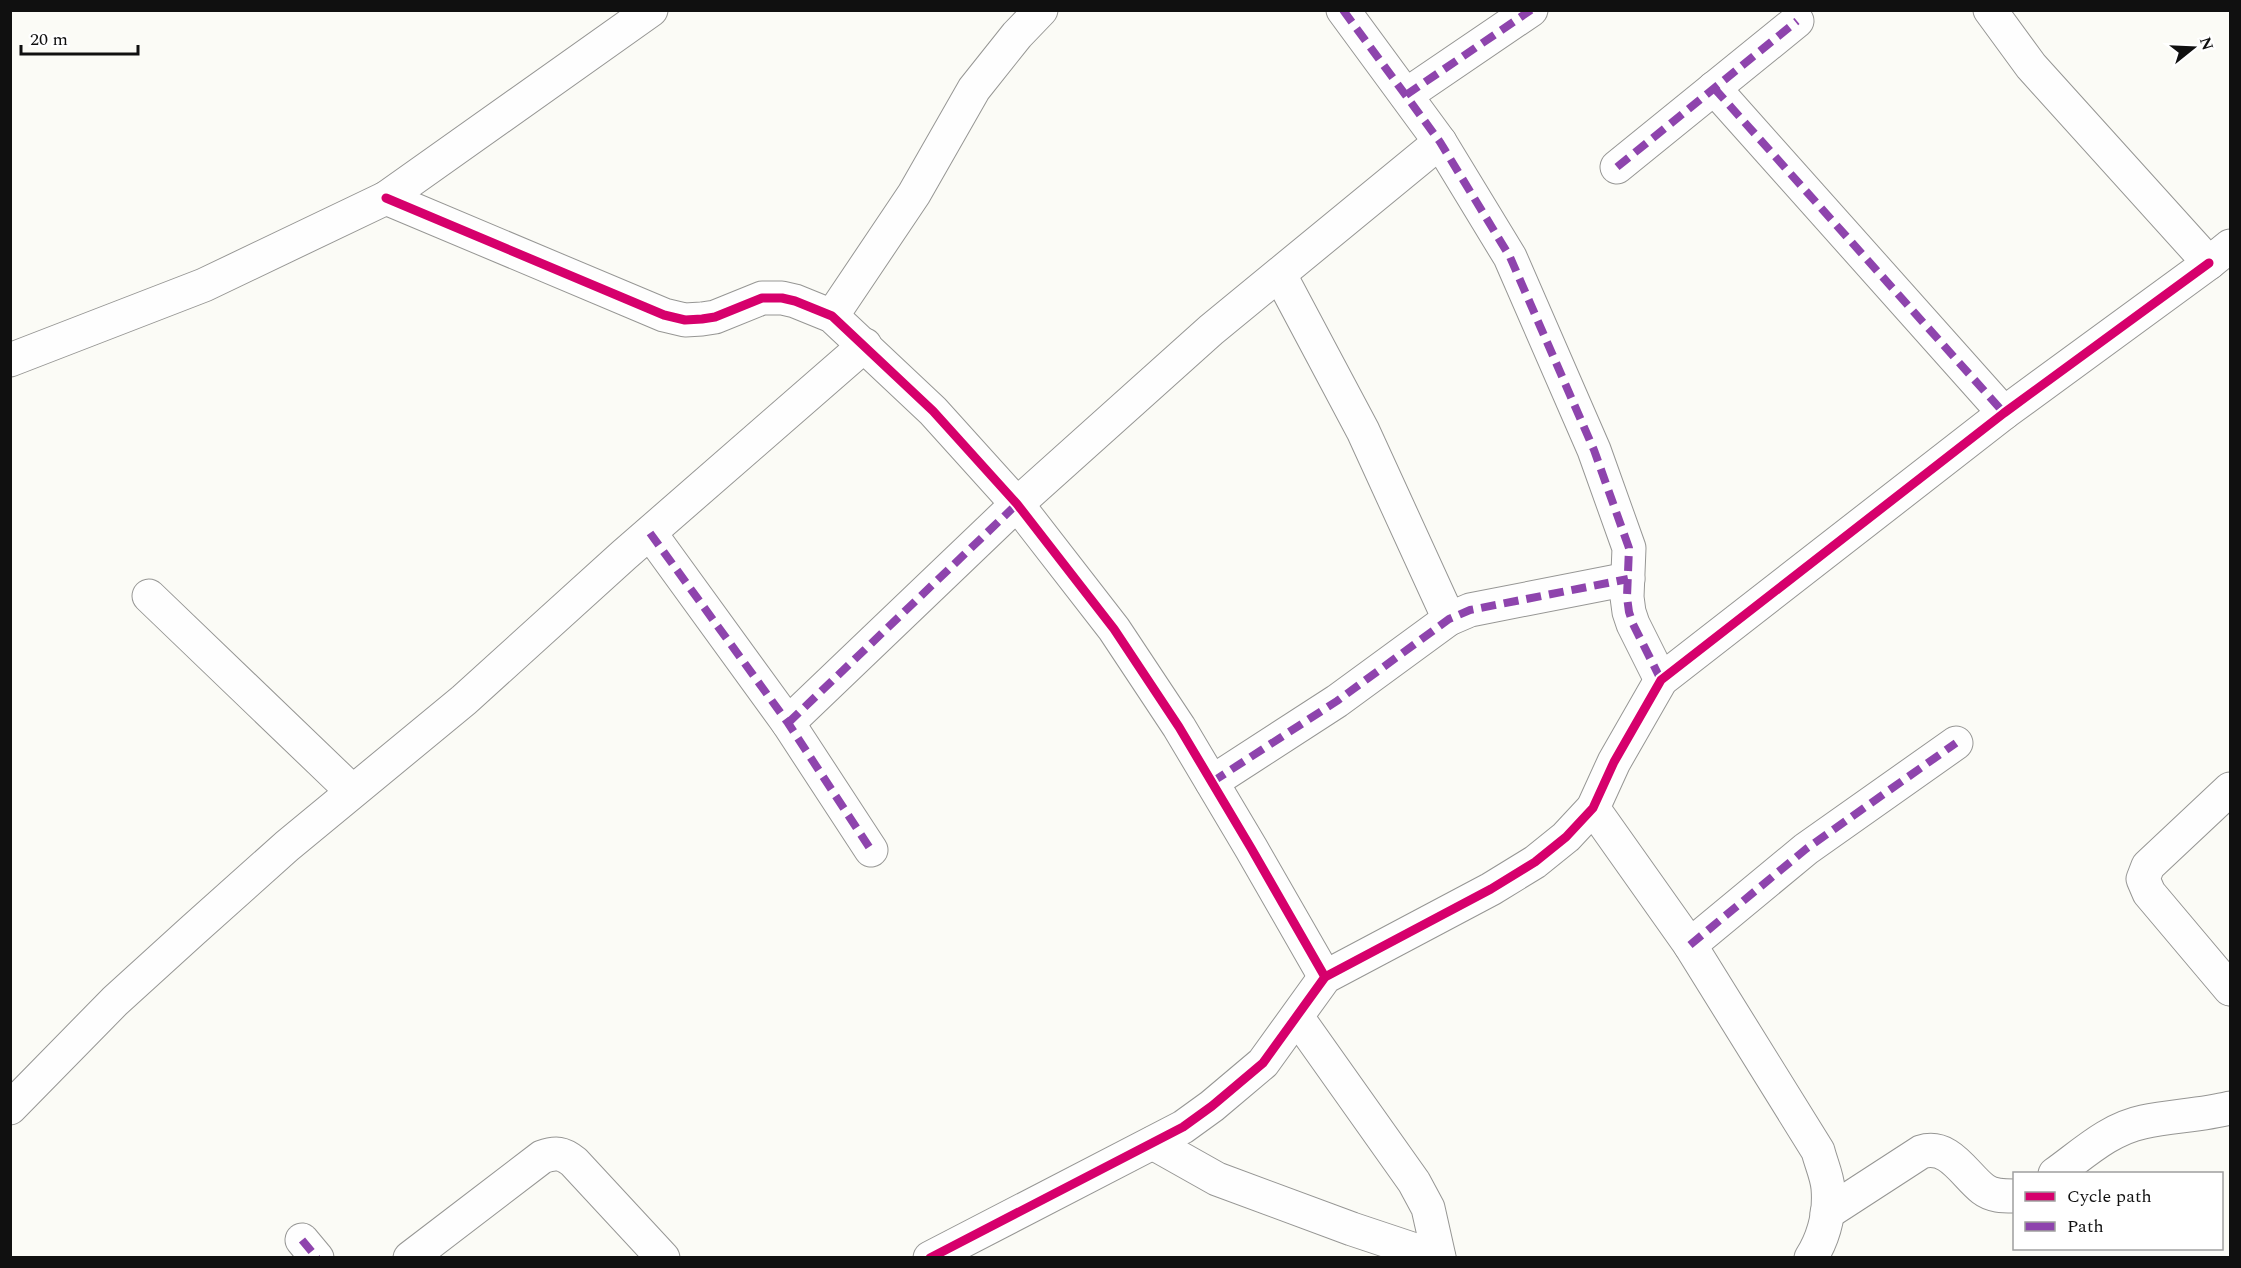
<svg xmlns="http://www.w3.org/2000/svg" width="2241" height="1268" viewBox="0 0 2241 1268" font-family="Spectral,serif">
  <rect width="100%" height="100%" fill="#fbfbf6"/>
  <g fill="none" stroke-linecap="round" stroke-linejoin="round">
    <g stroke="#969694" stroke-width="35">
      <g id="street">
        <polyline points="1343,10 1440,142 1510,257 1594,450 1629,548 1627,597 1629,612 1633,624 1661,680"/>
        <polyline points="1990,10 2031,66 2209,263 2230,246"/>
        <polyline points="1714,88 2004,413"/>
        <polyline points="1406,95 1531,10"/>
        <polyline points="1617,167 1797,21"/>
        <polyline points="386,198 664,315 685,320 702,319 715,317 762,298 782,298 795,301 832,316 933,411 1017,504 1114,629 1179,727 1251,848 1325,977"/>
        <polyline points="1280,275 1363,431 1449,619"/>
        <polyline points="832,316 914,194 974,89 1017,35 1041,10"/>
        <polyline points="10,360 204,285 386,198 651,10"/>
        <polyline points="650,533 788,723 871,850"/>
        <polyline points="149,596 352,791"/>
        <polyline points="788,723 1017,504 1211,330 1440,142"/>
        <polyline points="1212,782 1337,701 1449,619 1470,610 1628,579"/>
        <polyline points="2230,789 2148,866 2143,879 2149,893 2230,989"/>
        <path d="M1593 808 1690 945 1818 1151C1821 1163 1827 1176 1828 1188 1830 1212 1824 1237 1811 1258"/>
        <polyline points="1690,945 1806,849 1956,743"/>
        <polyline points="1297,1017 1414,1182 1428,1208 1439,1257"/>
        <polyline points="10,1108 115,1001 192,931 287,846 464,700 624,555 865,345"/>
        <polyline points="1153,1143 1217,1179 1352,1229 1439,1258"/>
        <path d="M2055 1174C2083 1154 2109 1129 2143 1122 2172 1116 2202 1115 2230 1108"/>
        <path d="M1827 1213 1921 1152C1949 1143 1964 1174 1983 1189 1992 1196 2003 1196 2014 1196"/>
        <polyline points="302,1240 317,1258"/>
        <path d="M410 1258 542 1157C556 1152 563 1153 574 1162L663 1258"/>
        <polyline points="930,1258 1183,1127 1212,1106 1263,1063 1325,977 1491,889 1535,862 1566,837 1593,808 1614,762 1661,680 2004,413 2209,263"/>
      </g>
    </g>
    <use href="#street" stroke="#fefefe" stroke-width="33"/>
    <g stroke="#8e44ad" stroke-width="8" stroke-dasharray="15 8" stroke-linecap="butt">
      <polyline points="1343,10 1440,142 1510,257 1594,450 1629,548 1627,597 1629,612 1633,624 1661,680"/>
      <polyline points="1714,88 2004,413"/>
      <polyline points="1406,95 1531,10"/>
      <polyline points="1617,167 1797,21"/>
      <polyline points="650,533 788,723 871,850"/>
      <polyline points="788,723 1017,504"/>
      <polyline points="1212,782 1337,701 1449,619 1470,610 1628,579"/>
      <polyline points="1690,945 1806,849 1956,743"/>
      <polyline points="302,1240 317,1258"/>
    </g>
    <g stroke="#fff" stroke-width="13">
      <g id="cycleway">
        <polyline points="386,198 664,315 685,320 702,319 715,317 762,298 782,298 795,301 832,316 933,411 1017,504 1114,629 1179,727 1251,848 1325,977"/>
        <polyline points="930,1258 1183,1127 1212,1106 1263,1063 1325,977 1491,889 1535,862 1566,837 1593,808 1614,762 1661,680 2004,413 2209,263"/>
      </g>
    </g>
    <use href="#cycleway" stroke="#d6006c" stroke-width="9"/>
  </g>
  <rect width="2241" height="1268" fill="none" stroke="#101010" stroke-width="24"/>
  <rect x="2013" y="1172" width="210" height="78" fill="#ffffff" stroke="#9f9f9f" stroke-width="1.5"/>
  <rect x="2025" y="1192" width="30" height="9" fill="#d6006c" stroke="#9f9f9f" stroke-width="1.5"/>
  <text x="2067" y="1202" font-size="18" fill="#101010">Cycle path</text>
  <rect x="2025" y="1222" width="30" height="9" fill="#8e44ad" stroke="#9f9f9f" stroke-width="1.5"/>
  <text x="2067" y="1232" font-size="18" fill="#101010">Path</text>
  <g transform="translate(2193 48) rotate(72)" stroke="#ffffff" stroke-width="4.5" paint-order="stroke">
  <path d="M0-4.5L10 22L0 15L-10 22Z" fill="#101010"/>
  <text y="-9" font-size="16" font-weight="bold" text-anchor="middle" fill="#101010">N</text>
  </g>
  <path d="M21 45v9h117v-9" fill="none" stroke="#101010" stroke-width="3"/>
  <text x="30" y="45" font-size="18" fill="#101010" stroke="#ffffff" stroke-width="4.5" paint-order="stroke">20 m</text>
</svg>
